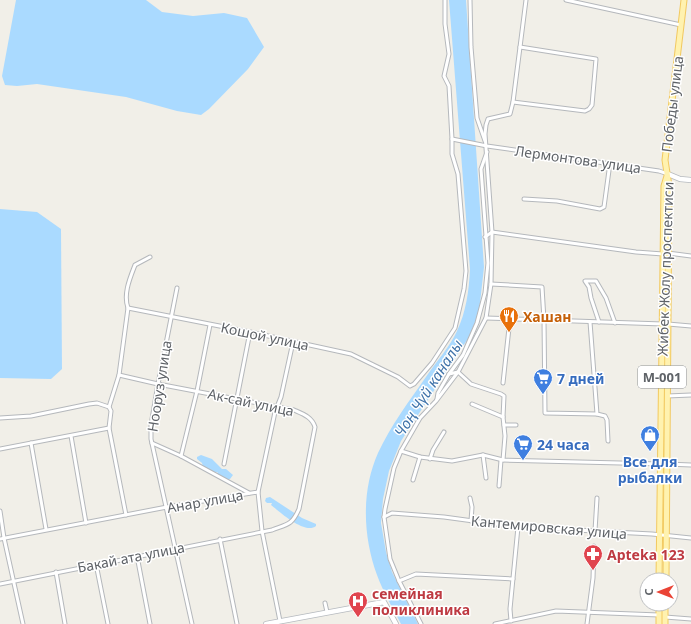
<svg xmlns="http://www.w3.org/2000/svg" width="691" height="624" viewBox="0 0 691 624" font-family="'Noto Sans',sans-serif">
  <rect width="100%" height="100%" fill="#f1efe8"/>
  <g fill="#aadaff">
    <polygon points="16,0 146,0 162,12 193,16 224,13 247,18 264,47 248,69 209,109 201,115 177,111 126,97 37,84 17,86 5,85 2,76"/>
    <path d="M449 0H466L484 267 479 312 469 337 401 441 389 471 383 499 381 523 386 552 392 572 418 624H401C393 608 383 592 377 575 363 537 361 491 378 453 391 425 410 400 428 374 437 361 451 345 457 331 466 312 469 291 470 269Z"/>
    <polygon points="0,209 37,212 61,229 62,369 51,379 0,378"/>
    <polygon points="201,455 212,459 222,469 226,469 233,475 230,479 225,480 217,475 218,473 217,472 214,473 203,467 202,463 197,459 197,457"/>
    <path d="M270 497 302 518 316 524V526C305 535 280 512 271 505L272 503H267L265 501 266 498Z"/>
  </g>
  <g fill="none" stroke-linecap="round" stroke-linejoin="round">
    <g stroke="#b5b8bc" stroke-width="5">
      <g id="street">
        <polyline points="470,0 471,47 477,118 485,141"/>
        <polyline points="566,0 681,25"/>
        <polyline points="513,102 585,111 589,109 592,105 596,59 520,47"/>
        <polyline points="452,139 487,146 659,171 668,174"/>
        <polyline points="524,199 557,201 600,209 604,207 610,163"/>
        <polyline points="485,237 492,232 636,252 663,254"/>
        <polyline points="668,253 691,256"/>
        <polyline points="491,284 542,287 544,320 545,413 597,414"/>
        <polyline points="177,288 158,384 151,425 151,439 192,624"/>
        <polyline points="128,308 250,332 351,354 398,377 410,386 414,384 432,363 455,328 464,289 466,271 458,174 452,154 452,139 449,86 444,76 449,54 445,24 445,0"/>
        <polyline points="486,318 663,324"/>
        <polyline points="590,322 597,414 605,416 607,420 608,441"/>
        <polyline points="599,322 591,298 589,287 585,281 596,281 606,298 615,323"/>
        <polyline points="668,324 691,326"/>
        <polyline points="449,374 458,372 471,384 501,394 504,396 503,417 505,436 503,460"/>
        <polyline points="503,383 510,319"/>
        <polyline points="667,396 691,395"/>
        <polyline points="437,399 438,393 449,374 463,355 477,323 485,293 488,263 481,169 487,152"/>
        <polyline points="472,404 503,417"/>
        <polyline points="0,418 31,416 89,404 97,403 109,407"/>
        <polyline points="504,425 516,425"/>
        <polyline points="71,436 86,523"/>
        <polyline points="31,443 46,529"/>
        <polyline points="152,443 181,456 249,493"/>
        <polyline points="0,449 109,428"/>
        <polyline points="401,451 420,457 452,461 483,455 503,460 661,464"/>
        <polyline points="483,455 486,478"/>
        <polyline points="181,456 197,391 210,325"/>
        <polyline points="430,459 433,450 444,432"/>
        <polyline points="224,464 250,332"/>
        <polyline points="667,464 691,465"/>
        <polyline points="413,480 420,457"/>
        <polyline points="499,486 501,460"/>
        <polyline points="470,498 472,507 471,521"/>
        <polyline points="0,511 4,538 23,624"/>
        <path d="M126 515 109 428 111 411 109 407 119 375 128 308C123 294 130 278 135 265L150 257"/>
        <polyline points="384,517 392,513 444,517 518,527 652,534 691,538"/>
        <polyline points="595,531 597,498"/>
        <polyline points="0,539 167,507 258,492"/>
        <polyline points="220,539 237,624"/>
        <polyline points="137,556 150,624"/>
        <polyline points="96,564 108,624"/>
        <polyline points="56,572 65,624"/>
        <polyline points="399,581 416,574 513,579"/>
        <path d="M0 584 272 530C288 524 292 525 299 509L315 427C312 417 303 414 294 410L158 384 119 375"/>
        <polyline points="325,603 327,612"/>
        <polyline points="665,617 691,619"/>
        <polyline points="280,621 262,531 258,492 275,412 281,397 293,342"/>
        <polyline points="511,621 510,609 518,527"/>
        <polyline points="421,624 399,581 390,559 384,517 385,509 394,468 401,451 420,418 436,401 458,372 486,318 491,284 492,232 485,134 486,125 488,119 510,114 513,102 526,0"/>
        <polyline points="495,624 556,611 659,615"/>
        <polyline points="587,624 593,578 594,546"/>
      </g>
    </g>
    <g stroke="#b6babf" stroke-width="6">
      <g id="secondary">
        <polyline points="668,174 680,179 691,180"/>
        <polyline points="266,624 384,602 396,624"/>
      </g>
    </g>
    <g stroke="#f2c960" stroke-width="7">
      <g id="primary">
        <polyline points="659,580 664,186 667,176"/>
        <polyline points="666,580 669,186 665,160 684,0"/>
        <polyline points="659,624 659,604"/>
        <polyline points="665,624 665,604"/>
      </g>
    </g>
    <use href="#street" stroke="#fff" stroke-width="3"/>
    <use href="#secondary" stroke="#fff" stroke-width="4.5"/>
    <use href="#primary" stroke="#fff2af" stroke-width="5"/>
  </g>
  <defs>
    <g id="restaurant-pin" transform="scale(1)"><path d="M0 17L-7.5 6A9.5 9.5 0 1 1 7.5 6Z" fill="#e8710a" stroke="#fff"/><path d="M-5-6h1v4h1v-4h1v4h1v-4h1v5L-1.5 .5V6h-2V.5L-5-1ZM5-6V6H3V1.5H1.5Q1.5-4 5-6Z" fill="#fff"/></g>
    <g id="supermarket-pin" transform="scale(1)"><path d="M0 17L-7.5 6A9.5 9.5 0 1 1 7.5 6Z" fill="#3f7fe0" stroke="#fff"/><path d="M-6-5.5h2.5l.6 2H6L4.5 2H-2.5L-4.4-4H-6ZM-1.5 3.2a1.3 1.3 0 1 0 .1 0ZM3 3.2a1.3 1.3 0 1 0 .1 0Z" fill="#fff"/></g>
    <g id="shop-pin" transform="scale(1)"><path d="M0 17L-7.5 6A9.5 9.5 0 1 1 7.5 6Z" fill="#3f7fe0" stroke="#fff"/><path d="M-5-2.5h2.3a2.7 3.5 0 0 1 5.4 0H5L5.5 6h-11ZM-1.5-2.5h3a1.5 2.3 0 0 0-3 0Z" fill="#fff"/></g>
    <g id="pharmacy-pin" transform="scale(1)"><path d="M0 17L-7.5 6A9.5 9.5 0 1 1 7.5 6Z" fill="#e0444e" stroke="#fff"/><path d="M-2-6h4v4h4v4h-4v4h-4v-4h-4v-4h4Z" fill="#fff"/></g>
    <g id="hospital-pin" transform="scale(1)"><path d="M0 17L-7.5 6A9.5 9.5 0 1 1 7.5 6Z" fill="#e0444e" stroke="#fff"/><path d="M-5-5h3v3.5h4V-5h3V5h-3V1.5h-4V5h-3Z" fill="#fff"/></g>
  </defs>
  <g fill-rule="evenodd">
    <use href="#restaurant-pin" x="509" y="316"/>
    <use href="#supermarket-pin" x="543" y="378"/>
    <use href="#shop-pin" x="650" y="435"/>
    <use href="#supermarket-pin" x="523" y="444"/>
    <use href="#pharmacy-pin" x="593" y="554"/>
    <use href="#hospital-pin" x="358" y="601"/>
  </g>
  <g text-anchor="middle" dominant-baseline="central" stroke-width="3" stroke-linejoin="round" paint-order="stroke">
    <rect fill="#fff" stroke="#8f9295" stroke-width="1" x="638" y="366" width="48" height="22" rx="3"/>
    <g font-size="13" font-weight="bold" fill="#5f6368">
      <text x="662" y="377">М-001</text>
    </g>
    <g font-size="14" fill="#5f6368" stroke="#fff">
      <text transform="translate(672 104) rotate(-83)">Победы улица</text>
      <text transform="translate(578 159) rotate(8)">Лермонтова улица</text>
      <text transform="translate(665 269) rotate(-88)">Жибек Жолу проспектиси</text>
      <text transform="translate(265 336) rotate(12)">Кошой улица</text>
      <text transform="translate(159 386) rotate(-81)">Нооруз улица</text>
      <text transform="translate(251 402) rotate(12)">Ак-сай улица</text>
      <text transform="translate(205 501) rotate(-10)">Анар улица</text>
      <text transform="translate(549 527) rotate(5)">Кантемировская улица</text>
      <text transform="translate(131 557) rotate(-11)">Бакай ата улица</text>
    </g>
    <g font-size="14" font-weight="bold" fill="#c56008" stroke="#fff" text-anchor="start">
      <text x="523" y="316">Хашан</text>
    </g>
    <g font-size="14" font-weight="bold" fill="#366cbe" stroke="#fff" text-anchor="start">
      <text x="557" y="378">7 дней</text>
      <text x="537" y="444">24 часа</text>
      <text x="650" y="461" text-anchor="middle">Все для<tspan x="650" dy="16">рыбалки</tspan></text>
    </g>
    <g font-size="14" font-weight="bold" fill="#be3a42" stroke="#fff" text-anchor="start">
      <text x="607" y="554">Apteka 123</text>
      <text x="372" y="593">семейная<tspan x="372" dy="16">поликлиника</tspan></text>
    </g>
    <g font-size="15" font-style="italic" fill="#4174aa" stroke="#fff">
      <text transform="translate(428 388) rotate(-57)">Чоң Чүй каналы</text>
    </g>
  </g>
  <g transform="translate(659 592) rotate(270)"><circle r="19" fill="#ffffff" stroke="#bfc1c3"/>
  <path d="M0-3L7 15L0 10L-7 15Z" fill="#ea4335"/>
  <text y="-6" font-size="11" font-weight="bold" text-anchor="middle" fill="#5f6368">С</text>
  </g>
</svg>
